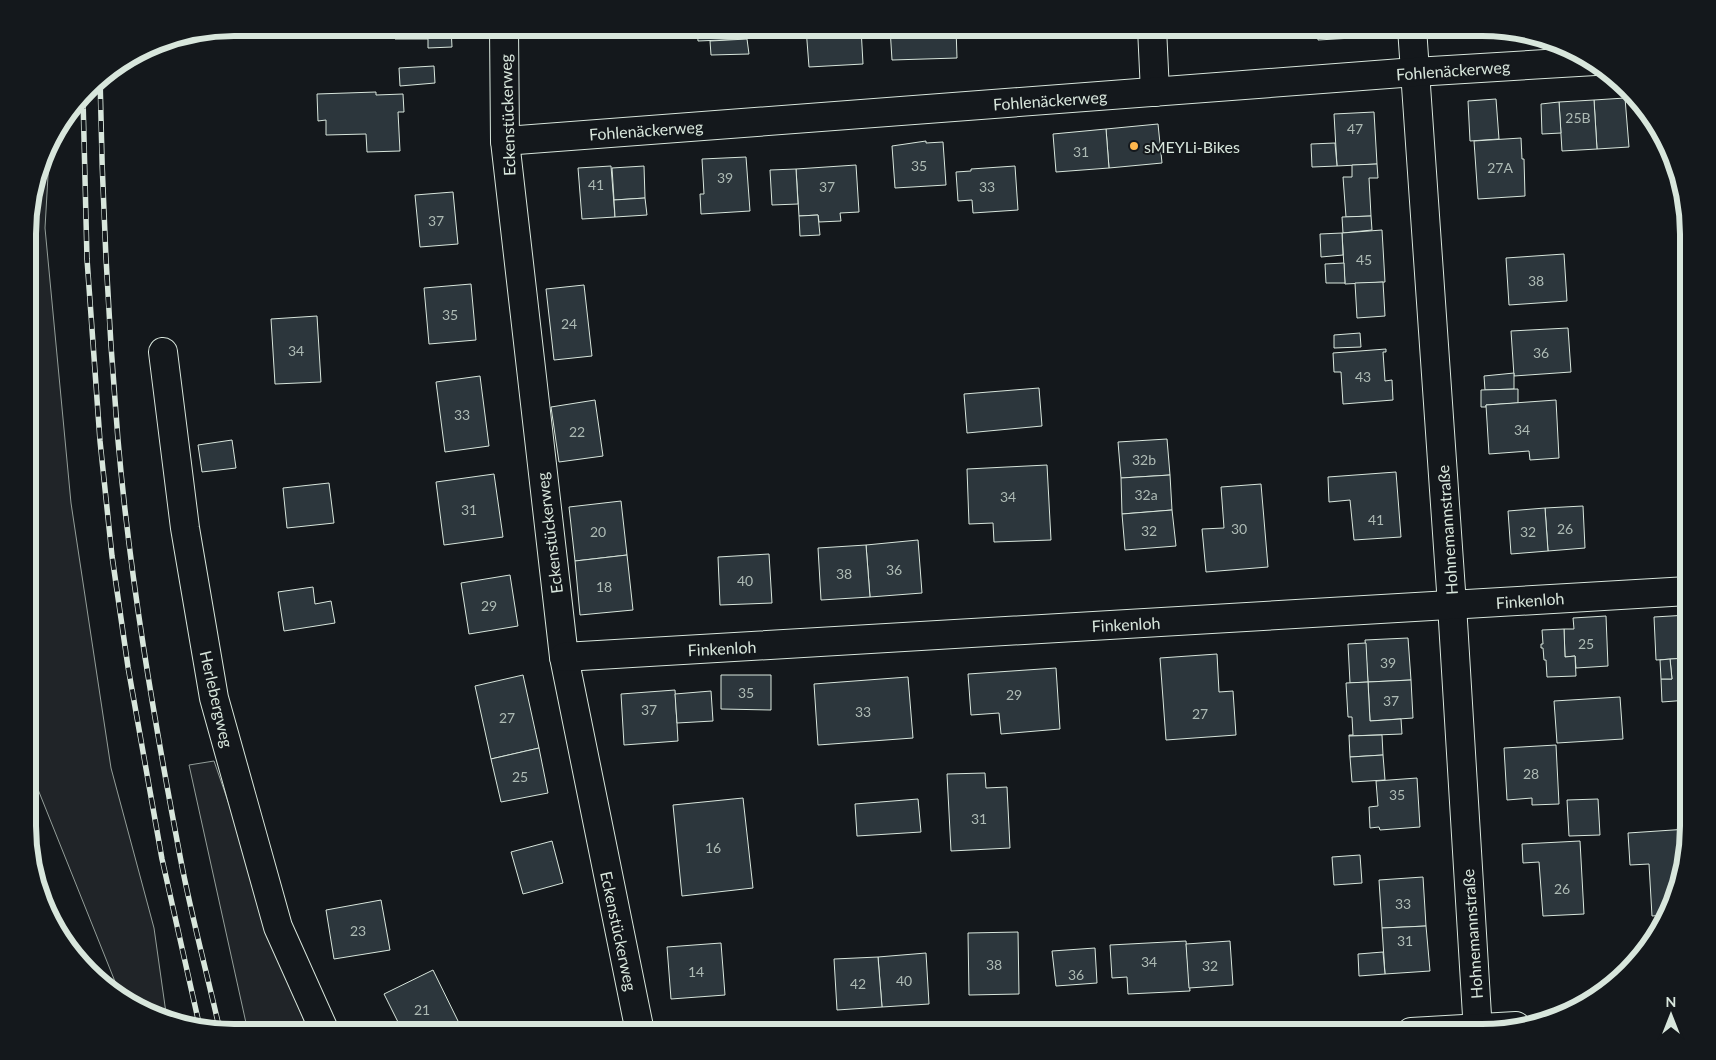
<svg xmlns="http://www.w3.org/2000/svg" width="1716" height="1060" viewBox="0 0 1716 1060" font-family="Lato,sans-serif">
  <rect width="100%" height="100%" fill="#14181c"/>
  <g fill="#202428" stroke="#939e99">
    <polygon points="50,141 45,228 71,503 111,768 154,928 167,1020 122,999 29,767 29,207"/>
    <polygon points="214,761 308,1032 248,1032 189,765"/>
  </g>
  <g fill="#2c363c" stroke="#d8e6dc">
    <polygon points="395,28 451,28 452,47 428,48 428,39 395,39"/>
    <polygon points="521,28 550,28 551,33 522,34"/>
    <polygon points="649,28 697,28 698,33 649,35"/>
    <polygon points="697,28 747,28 747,39 698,41"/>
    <polygon points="753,28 770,28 771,37 754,38"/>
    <polygon points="806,28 861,28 863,64 809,67"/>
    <polygon points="890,28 956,28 957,58 892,60"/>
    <polygon points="1094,28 1125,28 1126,32 1094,34"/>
    <polygon points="1317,28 1369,28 1370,37 1318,40"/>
    <polygon points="747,39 749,54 711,55 710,41"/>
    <polygon points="434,66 435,83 400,86 399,68"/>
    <polygon points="376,92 376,95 403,94 404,112 398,112 400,151 367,152 366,134 326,135 326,120 318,121 317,94"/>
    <polygon points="1625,98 1629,147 1597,149 1594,100"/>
    <polygon points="1496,99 1499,139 1470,141 1468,101"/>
    <polygon points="1594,100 1597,149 1562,151 1559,102"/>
    <polygon points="1559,102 1561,133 1542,134 1541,104"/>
    <polygon points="1374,112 1377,164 1337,166 1334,114"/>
    <polygon points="1158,124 1162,163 1109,168 1106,129"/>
    <polygon points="1106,129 1109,168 1056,172 1053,134"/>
    <polygon points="1521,138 1522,159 1524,159 1525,196 1478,199 1474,141"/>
    <polygon points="926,141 926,143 943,142 946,185 895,188 892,146"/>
    <polygon points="1335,143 1337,166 1312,167 1311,144"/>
    <polygon points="746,157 750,211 701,214 700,194 704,194 702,159"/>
    <polygon points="1377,164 1378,178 1369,178 1371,216 1346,217 1343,177 1352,177 1352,165"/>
    <polygon points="856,165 859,212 840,213 841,221 819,222 818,215 799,216 796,169"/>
    <polygon points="611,166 615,217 582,219 578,168"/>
    <polygon points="644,166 645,198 614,200 612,168"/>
    <polygon points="1015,166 1018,210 973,213 972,200 958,201 956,172 971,171 971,169"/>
    <polygon points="796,169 798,204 772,205 770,170"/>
    <polygon points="453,192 458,244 420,247 415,195"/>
    <polygon points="645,198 647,215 615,217 614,200"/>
    <polygon points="818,215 820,235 800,236 799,216"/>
    <polygon points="1371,216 1372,230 1343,233 1342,217"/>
    <polygon points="1382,230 1385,282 1345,284 1342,233"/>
    <polygon points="1342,233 1343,255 1321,257 1320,234"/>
    <polygon points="1564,254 1567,301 1509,305 1506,258"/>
    <polygon points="1344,263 1345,283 1326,283 1325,264"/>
    <polygon points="1383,282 1385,316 1357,318 1355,283"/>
    <polygon points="471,284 476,340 429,344 424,288"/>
    <polygon points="584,285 592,356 554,360 546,289"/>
    <polygon points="317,316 321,382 275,384 271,319"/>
    <polygon points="1568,328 1571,372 1514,376 1511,331"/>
    <polygon points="1360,333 1361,347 1334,348 1334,335"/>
    <polygon points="1386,349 1386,352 1383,352 1385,381 1392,380 1393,400 1343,404 1341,372 1334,372 1333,353"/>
    <polygon points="1514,373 1514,389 1485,390 1484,376"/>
    <polygon points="480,376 489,446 445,452 436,382"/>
    <polygon points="1039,388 1042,426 967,433 964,394"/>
    <polygon points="1518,389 1518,403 1486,405 1486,407 1481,407 1481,390"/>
    <polygon points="595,400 603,456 559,462 551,407"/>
    <polygon points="1556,400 1559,458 1530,460 1529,451 1489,454 1486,405"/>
    <polygon points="1167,439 1170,475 1121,478 1118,442"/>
    <polygon points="232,440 236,468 202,472 198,445"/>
    <polygon points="1047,465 1051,540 994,542 993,523 969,524 967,469"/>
    <polygon points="1396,472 1401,537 1354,540 1350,500 1329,502 1328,477"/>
    <polygon points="494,474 503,537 444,545 436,482"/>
    <polygon points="1170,475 1172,510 1122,514 1121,478"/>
    <polygon points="329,483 334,523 287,528 283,488"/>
    <polygon points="1261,484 1268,567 1206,572 1202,529 1224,528 1221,487"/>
    <polygon points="621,501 627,555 575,561 569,507"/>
    <polygon points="1583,506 1585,548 1548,551 1545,508"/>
    <polygon points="1545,508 1548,551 1511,554 1508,511"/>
    <polygon points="1172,510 1176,546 1125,550 1122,514"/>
    <polygon points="918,540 922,593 870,597 866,545"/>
    <polygon points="866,545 870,597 821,600 818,548"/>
    <polygon points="769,554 772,603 720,605 718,557"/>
    <polygon points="627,555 633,610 580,615 575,561"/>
    <polygon points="510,575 518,626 469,634 461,583"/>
    <polygon points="313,587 315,604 331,601 335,623 284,631 278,592"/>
    <polygon points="1688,615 1688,658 1656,660 1654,617"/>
    <polygon points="1606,616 1608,666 1576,668 1575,656 1565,657 1564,629 1574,629 1573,618"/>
    <polygon points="1564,629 1565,657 1575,656 1576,676 1547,677 1546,660 1544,660 1543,648 1541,648 1541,644 1543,644 1542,630"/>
    <polygon points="1408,638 1411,680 1368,682 1365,640"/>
    <polygon points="1366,643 1368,682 1350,683 1348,644"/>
    <polygon points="1217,654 1219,692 1233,691 1236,735 1166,740 1160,658"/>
    <polygon points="1688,658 1688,700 1662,702 1661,679 1672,679 1670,659"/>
    <polygon points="1670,659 1672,679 1661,679 1660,660"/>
    <polygon points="1056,668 1060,729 1001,734 999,713 971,715 968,674"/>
    <polygon points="523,675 539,748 491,759 475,686"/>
    <polygon points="721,675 771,675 771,710 721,709"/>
    <polygon points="908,677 913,738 818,745 814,684"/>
    <polygon points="1411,680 1413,718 1370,721 1368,682"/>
    <polygon points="1368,682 1370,721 1401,719 1402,734 1349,736 1349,735 1353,735 1352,717 1348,717 1346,683"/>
    <polygon points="675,690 678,741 624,745 621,694"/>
    <polygon points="711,691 713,721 677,723 675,694"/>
    <polygon points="1620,697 1623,739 1557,743 1554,701"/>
    <polygon points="1382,735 1383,755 1350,757 1349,736"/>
    <polygon points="1556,745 1559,804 1532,805 1532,798 1507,800 1504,748"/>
    <polygon points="539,748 548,793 501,802 491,759"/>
    <polygon points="1383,755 1385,780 1352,782 1350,757"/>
    <polygon points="985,773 986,788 1007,787 1010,848 951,851 947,774"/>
    <polygon points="1417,778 1420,827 1380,830 1379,827 1370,828 1369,807 1378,806 1376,781"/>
    <polygon points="743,798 753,888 682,896 673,805"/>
    <polygon points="918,799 921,832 857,836 855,804"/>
    <polygon points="1598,799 1600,835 1569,836 1567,800"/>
    <polygon points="1688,829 1688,839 1678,892 1666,915 1652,916 1649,864 1630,865 1628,833"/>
    <polygon points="552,841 563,883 523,894 511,852"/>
    <polygon points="1580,841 1584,914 1543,916 1539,862 1523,863 1522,844"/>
    <polygon points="1360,855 1362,883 1334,885 1332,857"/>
    <polygon points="1423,877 1426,926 1382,928 1379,880"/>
    <polygon points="381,900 390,950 334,959 326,910"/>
    <polygon points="1426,926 1430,971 1385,974 1382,928"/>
    <polygon points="1018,932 1019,994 969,995 968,933"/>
    <polygon points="1186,941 1190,991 1128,994 1127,977 1112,978 1110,945"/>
    <polygon points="1230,941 1233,985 1189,988 1186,944"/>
    <polygon points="721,943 725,995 671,999 667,947"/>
    <polygon points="1095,948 1097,983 1056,986 1052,951"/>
    <polygon points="1383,952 1385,974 1359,976 1358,954"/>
    <polygon points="926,953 929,1004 882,1007 878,957"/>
    <polygon points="878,957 882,1007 837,1010 834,959"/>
    <polygon points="433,970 459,1023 441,1032 403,1032 384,994"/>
  </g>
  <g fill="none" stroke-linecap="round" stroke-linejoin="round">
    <g stroke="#d8e6dc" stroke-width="30">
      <g id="minor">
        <polyline points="504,28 505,141 564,657 640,1032"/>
        <polyline points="1152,28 1155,92"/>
        <polyline points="1412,28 1452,605 1478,1032"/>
        <polyline points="505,141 1415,72 1595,61"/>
        <polyline points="163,352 185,528 214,698 278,927 325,1032"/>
        <polyline points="564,657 1688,591"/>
        <polyline points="1411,1032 1516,1026"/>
      </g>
    </g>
    <use href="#minor" stroke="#14181c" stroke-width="28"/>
    <g stroke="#d8e6dc" stroke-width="5.5">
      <g id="rail">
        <path d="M100 77C102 198 108 319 118 440 130 579 154 719 180 856 191 915 207 973 220 1031"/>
        <polyline points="83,98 87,259 100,441 112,556 128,667 162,859 200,1028"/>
      </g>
    </g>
    <use href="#rail" stroke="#14181c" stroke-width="4" stroke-dasharray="11" stroke-linecap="butt"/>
  </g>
  <circle fill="#ffb74d" stroke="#14181c" stroke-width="2" cx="1134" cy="146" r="5"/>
  <g text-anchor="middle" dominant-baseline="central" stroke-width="4" stroke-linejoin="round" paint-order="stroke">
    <g font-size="14" fill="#adbab4">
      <text x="1578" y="117">25B</text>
      <text x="1355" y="128">47</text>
      <text x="1081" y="151">31</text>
      <text x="919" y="165">35</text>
      <text x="1500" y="167">27A</text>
      <text x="725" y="177">39</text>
      <text x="596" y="184">41</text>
      <text x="827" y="186">37</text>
      <text x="987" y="186">33</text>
      <text x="436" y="220">37</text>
      <text x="1364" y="259">45</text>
      <text x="1536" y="280">38</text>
      <text x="450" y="314">35</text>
      <text x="569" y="323">24</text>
      <text x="296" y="350">34</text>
      <text x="1541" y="352">36</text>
      <text x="1363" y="376">43</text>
      <text x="462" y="414">33</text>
      <text x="1522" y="429">34</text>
      <text x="577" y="431">22</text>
      <text x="1144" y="459">32b</text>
      <text x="1146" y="494">32a</text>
      <text x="1008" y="496">34</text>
      <text x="469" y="509">31</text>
      <text x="1376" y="519">41</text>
      <text x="1239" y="528">30</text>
      <text x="1565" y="528">26</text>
      <text x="1149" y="530">32</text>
      <text x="598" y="531">20</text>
      <text x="1528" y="531">32</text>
      <text x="894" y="569">36</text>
      <text x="844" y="573">38</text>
      <text x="745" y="580">40</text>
      <text x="604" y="586">18</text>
      <text x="489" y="605">29</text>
      <text x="1586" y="643">25</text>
      <text x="1388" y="662">39</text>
      <text x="746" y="692">35</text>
      <text x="1014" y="694">29</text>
      <text x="1391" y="700">37</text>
      <text x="649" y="709">37</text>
      <text x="863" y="711">33</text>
      <text x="1200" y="713">27</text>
      <text x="507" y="717">27</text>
      <text x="1531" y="773">28</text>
      <text x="520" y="776">25</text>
      <text x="1397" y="794">35</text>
      <text x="979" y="818">31</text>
      <text x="713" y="847">16</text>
      <text x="1562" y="888">26</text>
      <text x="1403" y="903">33</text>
      <text x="358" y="930">23</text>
      <text x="1405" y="940">31</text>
      <text x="1149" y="961">34</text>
      <text x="994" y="964">38</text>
      <text x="1210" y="965">32</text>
      <text x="696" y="971">14</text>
      <text x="1076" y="974">36</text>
      <text x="904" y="980">40</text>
      <text x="858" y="983">42</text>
      <text x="422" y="1009">21</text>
    </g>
    <g font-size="16" fill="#d8e6dc" stroke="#14181c">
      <text transform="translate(1453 70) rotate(-4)">Fohlenäckerweg</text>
      <text transform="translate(1050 100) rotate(-4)">Fohlenäckerweg</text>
      <text transform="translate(507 115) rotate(-92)">Eckenstückerweg</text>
      <text transform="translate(646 130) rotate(-4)">Fohlenäckerweg</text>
      <text transform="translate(1447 530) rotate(-94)">Hohnemannstraße</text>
      <text transform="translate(549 533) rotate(-97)">Eckenstückerweg</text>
      <text transform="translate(1530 600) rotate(-4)">Finkenloh</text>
      <text transform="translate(1126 624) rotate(-3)">Finkenloh</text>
      <text transform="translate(722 648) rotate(-3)">Finkenloh</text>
      <text transform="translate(217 699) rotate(77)">Herlebergweg</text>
      <text transform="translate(619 931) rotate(78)">Eckenstückerweg</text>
      <text transform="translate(1472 934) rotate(-94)">Hohnemannstraße</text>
    </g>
    <g font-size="16" fill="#d8e6dc" stroke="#14181c" text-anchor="start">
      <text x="1144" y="146">sMEYLi-Bikes</text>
    </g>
  </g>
  <path d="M0 0H1716V1060H0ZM234 36H1482A198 198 0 0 1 1680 234V826A198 198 0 0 1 1482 1024H234A198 198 0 0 1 36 826V234A198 198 0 0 1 234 36Z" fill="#14181c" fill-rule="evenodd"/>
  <path fill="none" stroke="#d8e6dc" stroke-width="6" d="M234 36H1482A198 198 0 0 1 1680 234V826A198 198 0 0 1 1482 1024H234A198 198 0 0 1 36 826V234A198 198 0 0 1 234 36Z"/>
  <g transform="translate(1671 1015)" stroke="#14181c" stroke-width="4" paint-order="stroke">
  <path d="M0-4L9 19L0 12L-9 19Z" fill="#d8e6dc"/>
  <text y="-8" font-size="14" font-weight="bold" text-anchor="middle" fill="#d8e6dc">N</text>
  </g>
</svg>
